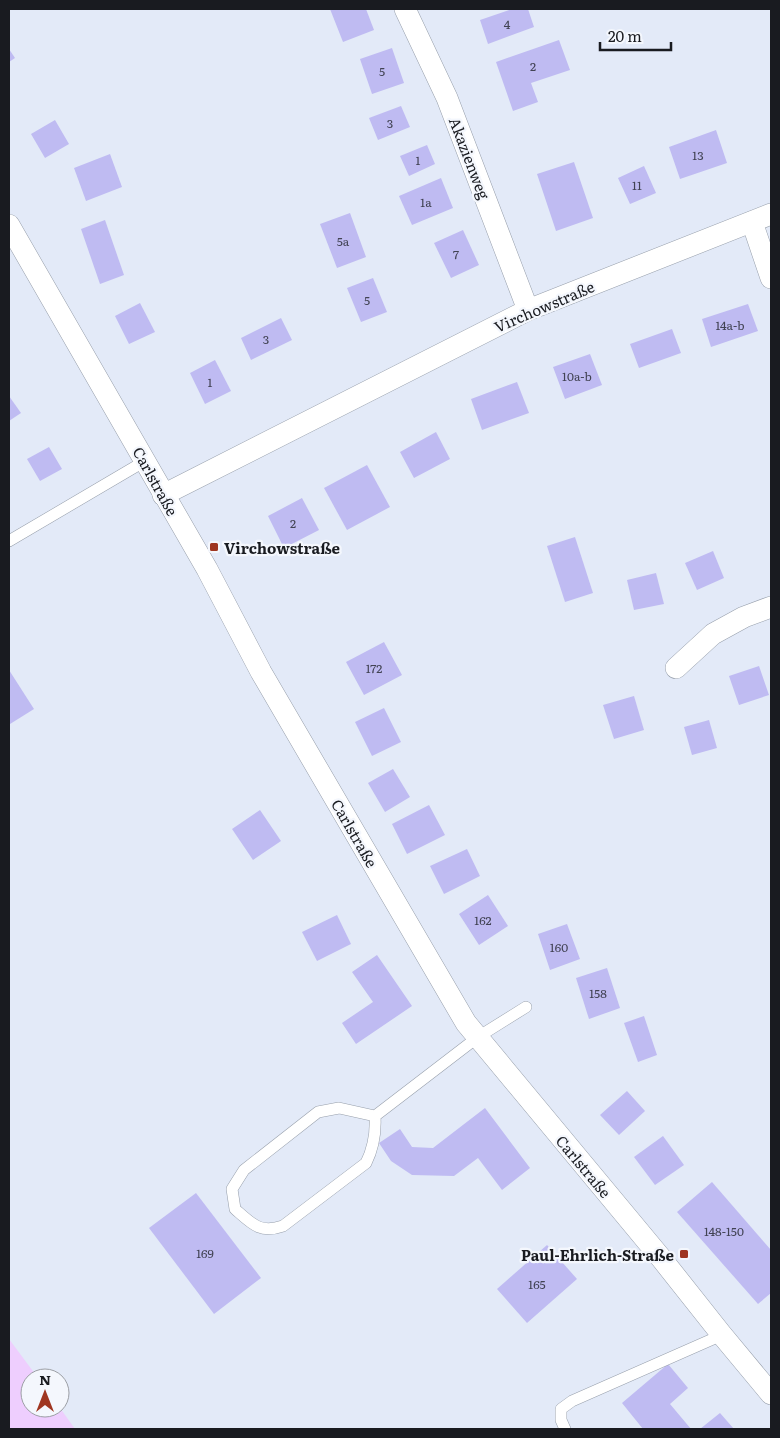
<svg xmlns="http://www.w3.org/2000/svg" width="780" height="1438" viewBox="0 0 780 1438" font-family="Literata,serif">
  <rect width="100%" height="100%" fill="#e3eaf8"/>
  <polygon fill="#eecefe" points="9,1339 38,1378 30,1378 30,1408 60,1408 75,1429 9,1429"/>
  <g fill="#bfbbf2">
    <polygon points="330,9 366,9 374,30 343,42"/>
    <polygon points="512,9 528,9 534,27 488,44 480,20"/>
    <polygon points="559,40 570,70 531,83 538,102 513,111 496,62"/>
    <polygon points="392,48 404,83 372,94 360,59"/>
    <polygon points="9,49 15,58 9,62"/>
    <polygon points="401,106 410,127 378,140 369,118"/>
    <polygon points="55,120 69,144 45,158 31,134"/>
    <polygon points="716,130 727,163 680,179 669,147"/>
    <polygon points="427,145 435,164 409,176 400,156"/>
    <polygon points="110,154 122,187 86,201 74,168"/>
    <polygon points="574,162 593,218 556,231 537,174"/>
    <polygon points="644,166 656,193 630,204 618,178"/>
    <polygon points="441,178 453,208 412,225 399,196"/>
    <polygon points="350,213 366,257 337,268 320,224"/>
    <polygon points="105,220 124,275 100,284 81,229"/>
    <polygon points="463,230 479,265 451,278 434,243"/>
    <polygon points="373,278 387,312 361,322 347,288"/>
    <polygon points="140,303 155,332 129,344 115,316"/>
    <polygon points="748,304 758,331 711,347 702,319"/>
    <polygon points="281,318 292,340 251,360 241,338"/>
    <polygon points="672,329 681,353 639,368 630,344"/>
    <polygon points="590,354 602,385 565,399 553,367"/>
    <polygon points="215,360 231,391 205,404 190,373"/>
    <polygon points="517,382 529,413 482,430 471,399"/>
    <polygon points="9,396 21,413 9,421"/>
    <polygon points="436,432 450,459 414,478 400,452"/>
    <polygon points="49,447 62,469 40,481 27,459"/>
    <polygon points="367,465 390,507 347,530 324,488"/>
    <polygon points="302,498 319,530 284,548 268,516"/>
    <polygon points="575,537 593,593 565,602 547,546"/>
    <polygon points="713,551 724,578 697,590 685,563"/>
    <polygon points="656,573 664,604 634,610 627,580"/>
    <polygon points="384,642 402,675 364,695 346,662"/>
    <polygon points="759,666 769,695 739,705 729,676"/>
    <polygon points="9,670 34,709 10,724 9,723"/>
    <polygon points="634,696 644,730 614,739 603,705"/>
    <polygon points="384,708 401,742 372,756 355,722"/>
    <polygon points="709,720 717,748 692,755 684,727"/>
    <polygon points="393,769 410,797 385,812 368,783"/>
    <polygon points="429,805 445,835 407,854 392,824"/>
    <polygon points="260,810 281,841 253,860 232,829"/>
    <polygon points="467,849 480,876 444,894 430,866"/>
    <polygon points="488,895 508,926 479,945 459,914"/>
    <polygon points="337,915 351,944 317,961 302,932"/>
    <polygon points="567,924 580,959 550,970 538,934"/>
    <polygon points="377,955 412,1006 356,1044 342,1023 373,1002 352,972"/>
    <polygon points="607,968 620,1008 589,1019 576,978"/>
    <polygon points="644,1016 657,1055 638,1062 624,1023"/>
    <polygon points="627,1091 645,1111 619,1135 600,1115"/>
    <polygon points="485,1108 530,1168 502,1190 478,1158 454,1176 412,1175 391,1161 379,1143 400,1129 412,1147 433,1148"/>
    <polygon points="663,1136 684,1165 655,1185 634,1157"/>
    <polygon points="712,1182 771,1250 771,1293 758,1304 677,1212"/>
    <polygon points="196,1193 261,1278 214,1314 149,1228"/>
    <polygon points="547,1245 577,1279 527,1323 497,1289"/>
    <polygon points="668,1364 688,1388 670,1404 691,1429 643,1429 622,1403"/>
    <polygon points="720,1413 734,1429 700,1429"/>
  </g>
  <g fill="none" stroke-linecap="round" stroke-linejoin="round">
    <g stroke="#979fab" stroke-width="12">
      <g id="service">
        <polyline points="9,541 145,461"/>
        <path d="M375 1116C376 1133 374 1147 366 1163L283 1226C260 1234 252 1224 235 1209L232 1189 244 1170 318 1112 339 1108 375 1116 478 1037 526 1007"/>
        <polyline points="565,1429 561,1420 561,1409 572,1401 722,1335"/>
      </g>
    </g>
    <g stroke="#979fab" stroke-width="22">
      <g id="minor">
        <polyline points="405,9 447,98 528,310"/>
        <polyline points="752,222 771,278"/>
        <polyline points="9,225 207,569 261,672 466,1023 661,1258 722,1335 771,1394"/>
        <polyline points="163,495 528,310 771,214"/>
        <polyline points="676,668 713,634 744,617 771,607"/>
      </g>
    </g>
    <use href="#service" stroke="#fff" stroke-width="11"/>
    <use href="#minor" stroke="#fff" stroke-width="21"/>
  </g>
  <g fill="#9f3621" stroke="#f4f7fd" stroke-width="2">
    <rect x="209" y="542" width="10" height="10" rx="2.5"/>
    <rect x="679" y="1249" width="10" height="10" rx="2.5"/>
  </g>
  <g text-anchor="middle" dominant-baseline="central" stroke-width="4.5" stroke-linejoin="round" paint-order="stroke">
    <g font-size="12" fill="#424354">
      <text x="507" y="24">4</text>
      <text x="533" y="66">2</text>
      <text x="382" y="71">5</text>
      <text x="390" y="123">3</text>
      <text x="698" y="155">13</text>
      <text x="418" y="160">1</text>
      <text x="637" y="185">11</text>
      <text x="426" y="202">1a</text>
      <text x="343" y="241">5a</text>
      <text x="456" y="254">7</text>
      <text x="367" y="300">5</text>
      <text x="730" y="325">14a-b</text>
      <text x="266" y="339">3</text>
      <text x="577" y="376">10a-b</text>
      <text x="210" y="382">1</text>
      <text x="293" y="523">2</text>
      <text x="374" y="668">172</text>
      <text x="483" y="920">162</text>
      <text x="559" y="947">160</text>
      <text x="598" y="993">158</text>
      <text x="724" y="1231">148-150</text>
      <text x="205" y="1253">169</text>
      <text x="537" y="1284">165</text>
    </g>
    <g font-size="15" fill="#191b20" stroke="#f4f7fd">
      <text transform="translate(470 158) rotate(69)">Akazienweg</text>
      <text transform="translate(544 306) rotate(-23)">Virchowstraße</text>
      <text transform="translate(156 481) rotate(61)">Carlstraße</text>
      <text transform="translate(355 833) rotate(60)">Carlstraße</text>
      <text transform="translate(584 1166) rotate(50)">Carlstraße</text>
    </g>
    <g font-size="15" font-weight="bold" fill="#191b20" stroke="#f4f7fd" text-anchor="start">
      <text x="224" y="547">Virchowstraße</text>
      <text x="674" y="1254" text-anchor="end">Paul-Ehrlich-Straße</text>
    </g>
  </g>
  <rect width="780" height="1438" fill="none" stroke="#191b20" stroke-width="20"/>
  <g transform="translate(45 1393)"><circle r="24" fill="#f4f7fd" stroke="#9c9fa5"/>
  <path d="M0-4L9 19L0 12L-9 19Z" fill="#9f3621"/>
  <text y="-8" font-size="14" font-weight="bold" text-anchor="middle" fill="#191b20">N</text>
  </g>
  <path d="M600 42v8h71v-8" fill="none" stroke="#191b20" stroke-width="2.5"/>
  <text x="608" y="42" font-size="15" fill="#191b20" stroke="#f4f7fd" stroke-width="4" paint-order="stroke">20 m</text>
</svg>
